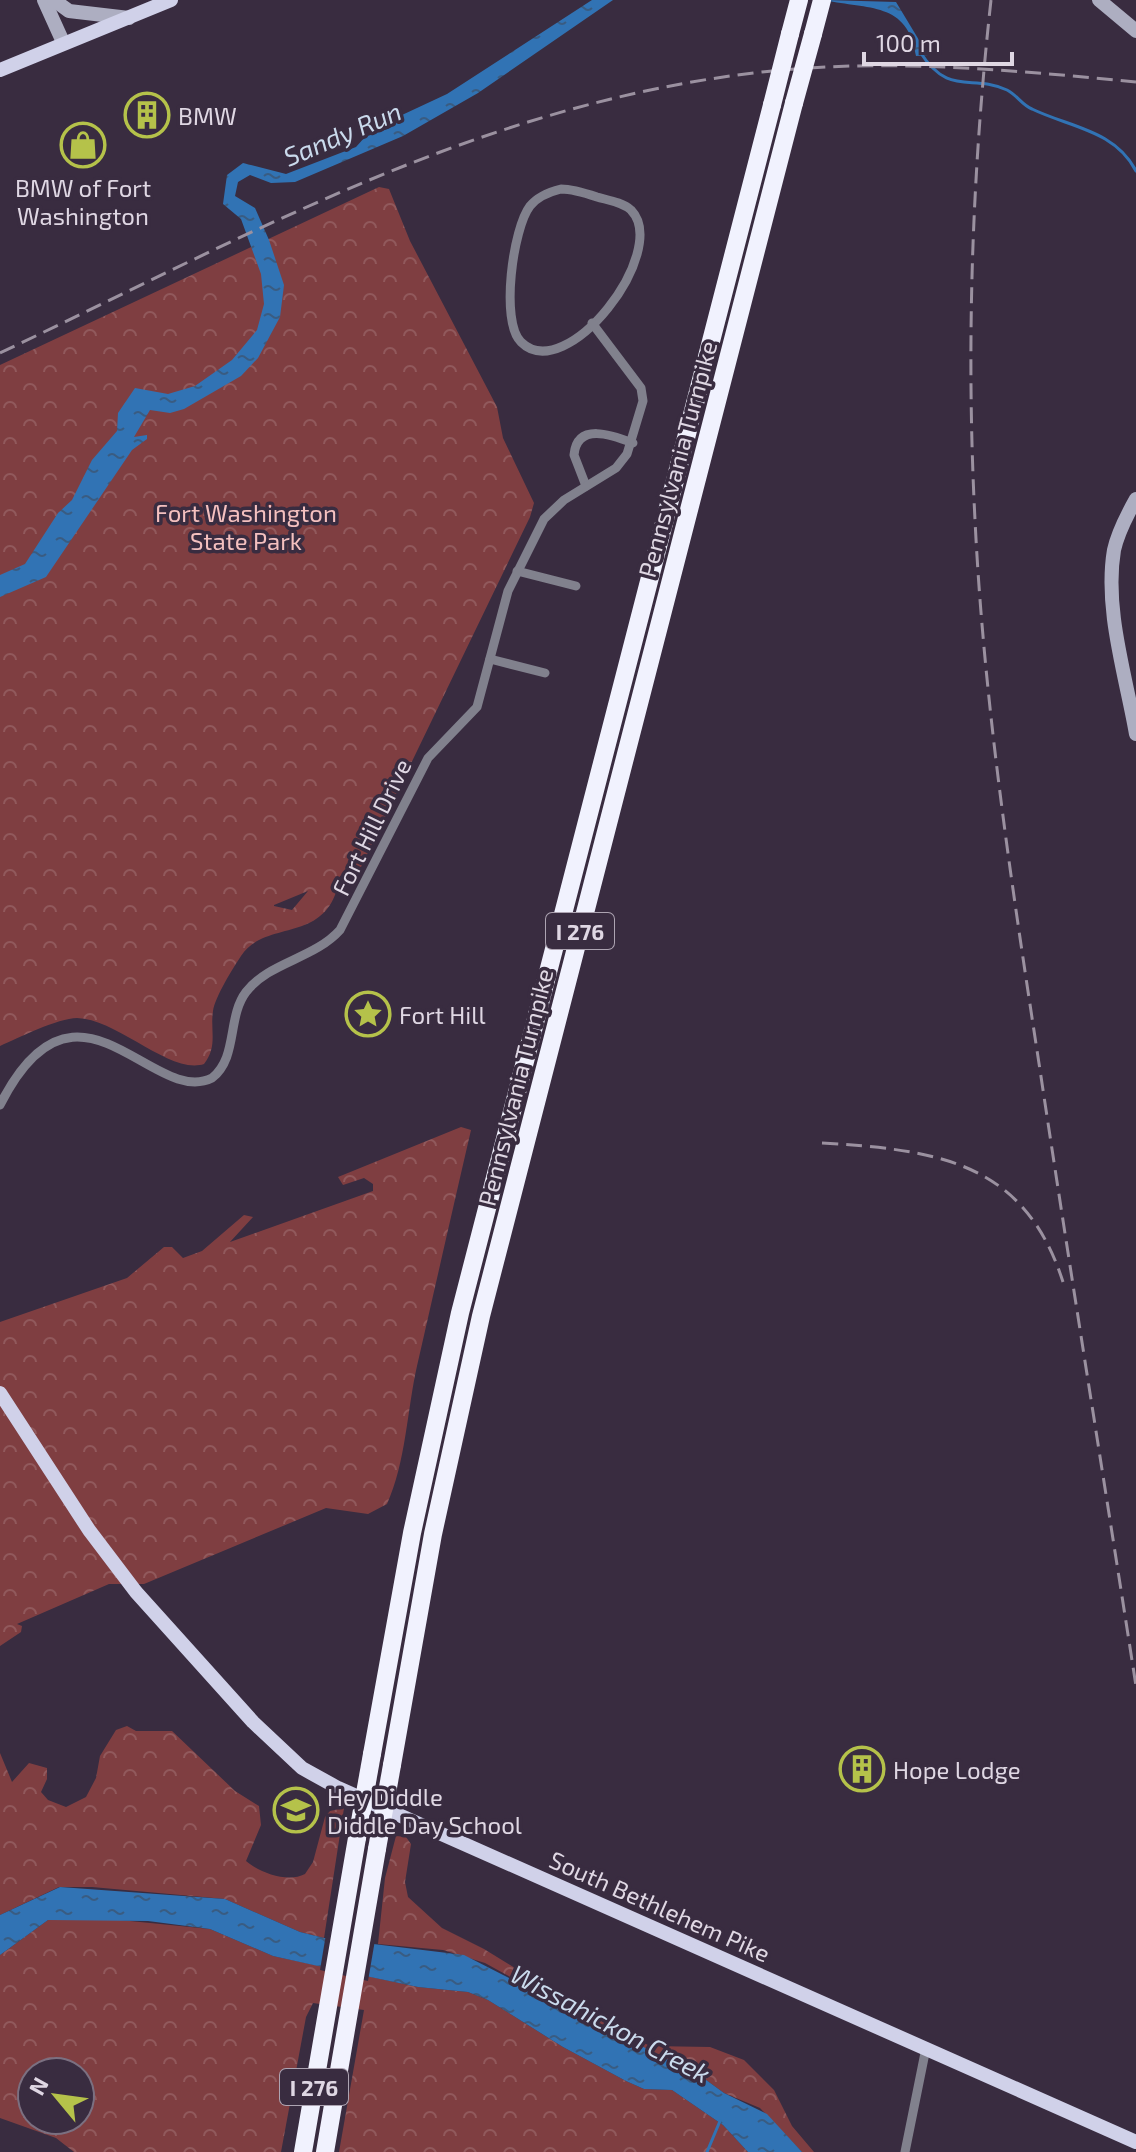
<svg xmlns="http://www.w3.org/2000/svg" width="1136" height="2152" viewBox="0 0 1136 2152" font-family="'Exo 2',sans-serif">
  <defs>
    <pattern id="forest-crowns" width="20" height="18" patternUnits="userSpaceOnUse" patternTransform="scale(2)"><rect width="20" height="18" fill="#7f3e41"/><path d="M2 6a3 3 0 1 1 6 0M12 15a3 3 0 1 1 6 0" fill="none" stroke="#91595c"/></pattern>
    <pattern id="water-ripples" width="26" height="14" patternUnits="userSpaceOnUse" patternTransform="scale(2)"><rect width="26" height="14" fill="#3173b4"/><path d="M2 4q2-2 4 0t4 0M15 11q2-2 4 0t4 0" fill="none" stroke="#395c82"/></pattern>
  </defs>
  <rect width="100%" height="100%" fill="#392c40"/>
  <g fill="url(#forest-crowns)" fill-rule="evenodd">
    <path d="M379 187 389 189 410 241 497 407 503 438 534 503 530 517 361 867 340 876C329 947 267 917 241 956 233 968 215 997 213 1011 210 1031 218 1046 204 1064 170 1075 118 1019 77 1018 58 1018 18 1038 0 1046V365ZM308 891 292 910 274 906V905Z"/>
    <path d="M461 1127 471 1130C454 1204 435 1287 417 1366 407 1410 406 1462 387 1504L368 1514 326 1508 144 1584H109L17 1624 22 1626 21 1632 0 1646V1322L127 1278 164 1247H172L183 1258 202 1251 244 1215 253 1217 230 1242 373 1191V1184L364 1178 343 1185 338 1177Z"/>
    <path d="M127 1726 136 1731H172L235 1791 259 1806 261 1825 246 1861C260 1873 288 1883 305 1874L313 1862 325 1817 330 1811 344 1808 324 1938 300 1932 225 1899 92 1887H59L0 1915V1753L12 1782 29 1763 47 1768V1779L41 1792 48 1800 66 1807 86 1797 96 1778 100 1756 116 1730Z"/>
    <polygon points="396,1836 406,1837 411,1844 405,1882 408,1897 442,1928 484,1949 610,2026 650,2046 710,2047 744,2060 774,2090 792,2126 814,2152 802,2152 760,2108 724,2093 702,2077 622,2039 485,1963 443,1950 378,1944 385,1878"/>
    <path d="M100 1918 210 1929 273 1956 418 1987 468 1992 488 2000 563 2047 626 2081 644 2089 672 2090 723 2125 748 2152H339L364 2010 313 2003 306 2017 281 2152H74L56 2138 0 2118V1955L48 1920ZM32 2072H80V2120H32Z"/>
  </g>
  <g fill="url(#water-ripples)">
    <polygon points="592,0 613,0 478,93 403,136 295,182 271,183 250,175 238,182 235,196 255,208 269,240 284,285 280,317 258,358 241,376 184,409 170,413 150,410 134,437 147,435 147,439 132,450 46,577 0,597 0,575 25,564 58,513 72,500 92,460 117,431 118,413 135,388 168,394 195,386 232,360 257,330 264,304 261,274 241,219 223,204 227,175 243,163 286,174 356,147 365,137 390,128 402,115 447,94"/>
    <path d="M825 0 896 2 928 55 916 56C908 1 868 10 825 0Z"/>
    <polygon points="60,1887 225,1899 300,1932 324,1938 464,1955 702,2077 724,2093 767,2114 802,2152 748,2152 723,2125 672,2090 644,2089 626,2081 563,2047 488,2000 468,1992 418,1987 318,1966 273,1956 210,1929 148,1921 48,1920 0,1955 0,1915"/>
  </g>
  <polygon fill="#392c40" points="326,1934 375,1940 368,1981 320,1970"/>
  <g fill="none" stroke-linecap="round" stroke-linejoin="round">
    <g stroke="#3173b4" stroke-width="3">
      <path d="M920 52C950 98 971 73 1007 90 1017 95 1022 105 1032 109 1069 127 1115 130 1136 171"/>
      <polyline points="707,2152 720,2121"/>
    </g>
    <g stroke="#81818d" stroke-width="9">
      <path d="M561 189C573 189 585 193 597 197 607 200 622 202 631 210 671 251 566 387 521 342 500 322 513 228 530 206 538 196 549 192 561 189Z"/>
      <path d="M586 486 574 455C577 422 612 435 633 443"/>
      <polyline points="517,571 576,586"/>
      <polyline points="490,659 545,673"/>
      <path d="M0 1105C77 953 152 1108 212 1078 238 1058 227 1017 246 992 269 962 314 959 340 930L428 758 477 707 508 591 544 519 564 500 616 468 627 454 643 401 641 388 592 323"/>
      <polyline points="905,2152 926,2048"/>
    </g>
    <g stroke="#adaec1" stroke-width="14">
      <polyline points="44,0 63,42"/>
      <polyline points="54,0 69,11 129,18"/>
      <polyline points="1099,0 1136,31"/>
      <path d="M1136 499C1127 515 1118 532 1114 550 1104 609 1126 676 1136 734"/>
    </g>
    <g stroke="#d0d1e9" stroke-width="14">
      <polyline points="0,70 171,0"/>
      <polyline points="0,1393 89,1530 136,1592 253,1722 302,1768 338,1788 1136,2142"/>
    </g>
    <g stroke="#f1f2fe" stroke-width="18">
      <polyline points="790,34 799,0"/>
      <polyline points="813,34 822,0"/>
      <polyline points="372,1754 412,1533 460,1313 772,105"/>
      <polyline points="392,1765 433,1534 481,1316 794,103"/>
      <polyline points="303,2152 357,1838"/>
      <polyline points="325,2152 377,1849"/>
    </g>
    <g stroke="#9b91a0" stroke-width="3" stroke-dasharray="16 8" stroke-linecap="butt">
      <path d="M991 0C972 172 966 347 975 520 984 705 1012 887 1040 1070 1071 1276 1104 1480 1136 1686"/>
      <path d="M0 353C249 235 483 103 762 72 887 58 1011 70 1136 82"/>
      <path d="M822 1143C935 1150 1024 1160 1063 1282"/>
    </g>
    <g stroke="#f1f2fe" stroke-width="18">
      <polyline points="794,103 813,34"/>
      <polyline points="772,105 790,34"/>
      <polyline points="357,1838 372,1754"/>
      <polyline points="377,1849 392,1765"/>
    </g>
  </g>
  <defs>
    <g id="building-ring" transform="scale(2.3)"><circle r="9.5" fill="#392c40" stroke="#b5c24a" stroke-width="1.5"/><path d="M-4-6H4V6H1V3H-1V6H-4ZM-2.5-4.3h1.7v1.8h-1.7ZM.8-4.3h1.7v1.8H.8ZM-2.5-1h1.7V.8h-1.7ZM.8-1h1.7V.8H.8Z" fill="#b5c24a"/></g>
    <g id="shop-ring" transform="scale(2.3)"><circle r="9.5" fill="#392c40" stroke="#b5c24a" stroke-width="1.5"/><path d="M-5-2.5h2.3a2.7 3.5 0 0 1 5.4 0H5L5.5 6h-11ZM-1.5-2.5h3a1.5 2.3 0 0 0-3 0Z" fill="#b5c24a"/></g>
    <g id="sight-ring" transform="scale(2.3)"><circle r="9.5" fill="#392c40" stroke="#b5c24a" stroke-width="1.5"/><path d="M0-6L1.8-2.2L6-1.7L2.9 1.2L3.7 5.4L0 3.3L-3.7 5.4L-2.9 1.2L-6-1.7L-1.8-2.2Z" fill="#b5c24a"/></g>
    <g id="school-ring" transform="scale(2.3)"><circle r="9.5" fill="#392c40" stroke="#b5c24a" stroke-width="1.5"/><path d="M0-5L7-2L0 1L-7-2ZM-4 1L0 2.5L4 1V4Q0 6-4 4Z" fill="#b5c24a"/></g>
  </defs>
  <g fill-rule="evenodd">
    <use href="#building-ring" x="147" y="115"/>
    <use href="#shop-ring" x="83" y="145"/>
    <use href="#sight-ring" x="368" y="1014"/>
    <use href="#building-ring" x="862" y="1769"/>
    <use href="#school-ring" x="296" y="1810"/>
  </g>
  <g text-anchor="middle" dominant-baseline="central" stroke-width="7" stroke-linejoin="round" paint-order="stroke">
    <g fill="#392c40" stroke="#ada4b2" stroke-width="2">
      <rect x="546" y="913" width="68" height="36" rx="6"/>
      <rect x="280" y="2069" width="68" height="36" rx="6"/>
    </g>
    <g font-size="22" font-weight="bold" fill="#dfd7e3">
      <text x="580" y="931">I 276</text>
      <text x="314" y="2087">I 276</text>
    </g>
    <g font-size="24" fill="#dfd7e3" stroke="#392c40" text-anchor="start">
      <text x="178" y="115">BMW</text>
      <text x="83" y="187" text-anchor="middle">BMW of Fort<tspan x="83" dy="28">Washington</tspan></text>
      <text x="399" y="1014">Fort Hill</text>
      <text x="893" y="1769">Hope Lodge</text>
      <text x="327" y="1796">Hey Diddle<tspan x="327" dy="28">Diddle Day School</tspan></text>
    </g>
    <g font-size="24" fill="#dfd7e3" stroke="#392c40">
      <text transform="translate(677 459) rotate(-75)">Pennsylvania Turnpike</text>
      <text transform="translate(371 827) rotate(-64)">Fort Hill Drive</text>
      <text transform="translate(515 1087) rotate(-76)">Pennsylvania Turnpike</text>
      <text transform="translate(660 1906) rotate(24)">South Bethlehem Pike</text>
    </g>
    <g font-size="24" fill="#f4c0bf" stroke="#392c40">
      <text x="246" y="512">Fort Washington<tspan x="246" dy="28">State Park</tspan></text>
    </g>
    <g font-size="26" font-style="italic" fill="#cadaec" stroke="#392c40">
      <text transform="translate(342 133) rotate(-23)">Sandy Run</text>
      <text transform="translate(611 2023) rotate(28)">Wissahickon Creek</text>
    </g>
  </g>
  <g transform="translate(56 2096) rotate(299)"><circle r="38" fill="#392c40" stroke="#7b7081" stroke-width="2"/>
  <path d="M0-6L14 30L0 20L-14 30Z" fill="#b5c24a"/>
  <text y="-12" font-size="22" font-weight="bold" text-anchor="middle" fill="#dfd7e3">N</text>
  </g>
  <path d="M864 52v12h148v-12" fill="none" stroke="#dfd7e3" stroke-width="4"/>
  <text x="876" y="52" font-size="24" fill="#dfd7e3" stroke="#392c40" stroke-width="6" paint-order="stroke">100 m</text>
</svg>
